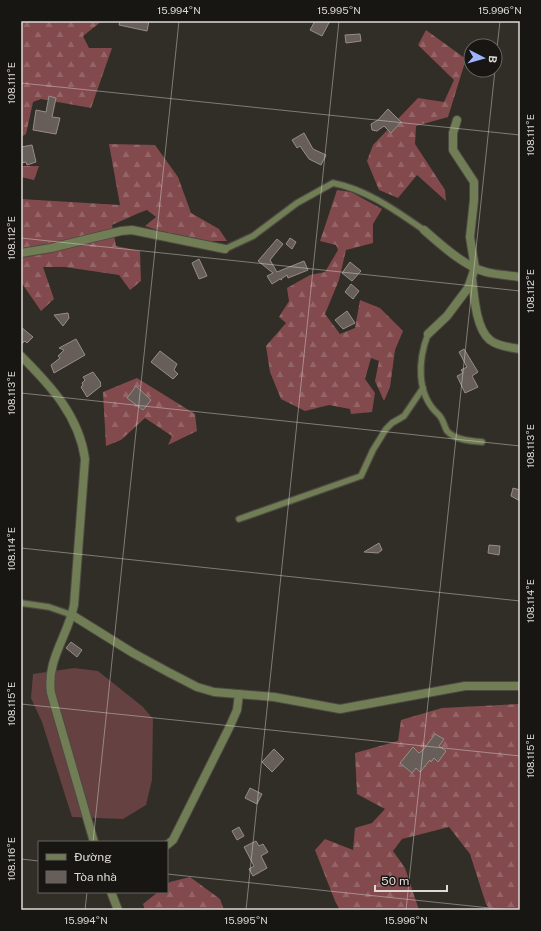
<svg xmlns="http://www.w3.org/2000/svg" width="541" height="931" viewBox="0 0 541 931" font-family="'Public Sans',sans-serif">
  <defs>
    <pattern id="forest-firs" width="22" height="20" patternUnits="userSpaceOnUse"><rect width="22" height="20" fill="#834a4d"/><path d="M5 1l3.5 6h-7zM16 11l3.5 6h-7z" fill="#946466"/></pattern>
  </defs>
  <rect width="100%" height="100%" fill="#312e27"/>
  <polygon fill="#654142" points="74,668 98,671 143,707 153,719 152,780 146,805 123,819 72,817 42,722 31,698 33,674"/>
  <g fill="url(#forest-firs)">
    <polygon points="21,21 102,21 83,36 89,48 112,48 91,108 41,99 33,102 26,134 21,137"/>
    <polygon points="426,30 466,59 448,117 416,126 415,144 445,190 446,201 417,175 398,198 379,190 367,161 373,145 418,98 444,102 454,80 418,45"/>
    <path d="M109 144 155 145 178 177 191 213 219 229 227 241H190L145 226 156 217 147 210C135 214 124 220 112 225L116 246 140 251 141 281 130 290 119 275 65 267H43L54 299 41 311 21 282V199L120 205Z"/>
    <polygon points="21,166 39,166 34,180 21,177"/>
    <polygon points="337,190 351,192 382,209 373,224 373,243 346,250 339,280 325,314 340,334 355,328 360,300 380,308 403,331 395,350 390,387 384,401 375,381 379,361 371,358 365,379 375,393 372,412 351,414 350,409 329,405 305,411 281,399 270,372 266,346 286,323 279,317 289,301 287,288 310,275 325,272 338,250 336,245 320,241"/>
    <polygon points="137,378 195,414 197,431 168,445 172,436 145,418 121,440 106,446 103,392"/>
    <polygon points="520,704 520,910 490,910 486,904 470,854 449,827 402,839 393,851 405,868 419,910 340,910 335,901 315,850 325,839 353,850 355,828 372,823 385,809 357,794 355,753 398,741 401,720 442,708"/>
    <polygon points="190,877 220,899 224,910 145,910 143,904 158,892 167,892 167,884 170,882"/>
  </g>
  <g fill="#675e5a" stroke="#968d88">
    <polygon points="120,21 149,21 147,31 119,25"/>
    <polygon points="315,21 330,21 322,36 310,30"/>
    <polygon points="360,34 361,41 346,43 345,35"/>
    <polygon points="49,96 56,98 52,117 60,118 56,134 33,130 36,110 46,112"/>
    <polygon points="388,109 401,122 391,133 384,126 377,131 372,130 371,124 378,120"/>
    <polygon points="304,133 313,149 326,155 321,165 309,159 300,146 297,148 292,140"/>
    <polygon points="32,145 36,162 27,165 26,162 21,163 21,147"/>
    <polygon points="290,238 296,242 292,249 286,244"/>
    <polygon points="277,239 283,244 270,260 277,272 304,261 308,270 288,278 287,275 281,279 282,280 280,279 272,284 267,276 273,273 258,261"/>
    <polygon points="199,259 207,276 199,279 192,263"/>
    <polygon points="350,262 361,271 352,281 342,273"/>
    <polygon points="351,284 359,291 353,299 345,292"/>
    <polygon points="347,311 355,323 343,329 335,320"/>
    <polygon points="68,313 69,318 63,326 54,315"/>
    <polygon points="21,327 33,337 27,343 25,341 21,344"/>
    <polygon points="76,339 85,355 54,373 51,365 60,358 58,356 64,350 59,348"/>
    <polygon points="464,349 478,372 472,376 478,387 465,393 457,376 463,373 461,370 467,367 459,352"/>
    <polygon points="160,351 177,364 174,370 178,374 173,379 151,362"/>
    <polygon points="93,372 101,383 100,384 101,386 87,397 81,387 83,385 82,383 85,380 83,377"/>
    <polygon points="136,386 151,400 143,410 127,398"/>
    <polygon points="513,488 520,490 520,501 511,496"/>
    <polygon points="379,543 382,550 378,553 364,552"/>
    <polygon points="489,545 500,546 499,555 488,553"/>
    <polygon points="71,642 82,650 77,657 66,648"/>
    <polygon points="435,734 444,739 439,746 446,751 438,762 434,758 431,762 430,760 420,772 416,768 412,773 400,763 413,747 419,753 423,750"/>
    <polygon points="274,749 284,759 272,772 262,762"/>
    <polygon points="250,788 262,794 257,804 245,798"/>
    <polygon points="239,827 244,836 237,840 232,831"/>
    <polygon points="256,841 259,846 263,844 268,852 261,856 267,868 253,876 249,869 254,866 244,847"/>
  </g>
  <g fill="none" stroke-linecap="round" stroke-linejoin="round">
    <g stroke="#4d4a43" stroke-width="8">
      <g id="service">
        <path d="M225 249 253 236 297 203 333 183C368 190 396 211 424 230"/>
        <path d="M428 334C418 360 416 394 438 414 443 418 444 426 447 431 455 440 471 441 482 442"/>
        <polyline points="239,519 361,476 373,450 386,429 392,423 404,416 423,388"/>
        <polyline points="21,603 49,607 72,615"/>
      </g>
    </g>
    <g stroke="#4d4a43" stroke-width="10">
      <g id="minor">
        <path d="M424 230C440 244 465 267 486 272 497 275 509 275 520 277"/>
        <polyline points="21,253 51,248 121,231 132,230 225,249"/>
        <path d="M472 278C474 296 476 329 490 340 496 345 512 348 520 349"/>
        <polyline points="428,334 447,316 468,288 475,268 470,237 474,200 474,182 453,150 453,133 457,120"/>
        <polyline points="72,615 133,653 168,672 197,687 214,692 274,697 340,709 465,686 520,686"/>
        <polyline points="167,845 173,840 230,726 237,710 239,694"/>
      </g>
    </g>
    <g stroke="#4d4a43" stroke-width="10">
      <g id="tertiary">
        <path d="M21 356C51 386 79 416 85 459L74 605C68 636 46 660 51 693L94 842"/>
        <polyline points="111,892 118,910"/>
      </g>
    </g>
    <use href="#service" stroke="#717d54" stroke-width="5.5"/>
    <use href="#minor" stroke="#717d54" stroke-width="8"/>
    <use href="#tertiary" stroke="#717d54" stroke-width="8"/>
  </g>
  <path fill="none" stroke="#dedbd7" stroke-width="1" stroke-opacity="0.45" d="M495 66 500 21M21 83 520 135M21 238 520 291M21 393 520 446M21 548 520 601M21 704 520 756M93 842 179 21M21 859 39 861M167 874 509 910M85 910 87 892M246 910 339 21M406 910 495 70"/>
  <rect width="541" height="931" fill="none" stroke="#171613" stroke-width="44"/>
  <rect x="38" y="841" width="130" height="52" fill="#171613" stroke="#676561"/>
  <rect x="46" y="854" width="20" height="6" fill="#717d54" stroke="#676561"/>
  <text x="74" y="861" font-size="12" fill="#dedbd7">Đường</text>
  <rect x="46" y="871" width="20" height="12" fill="#675e5a" stroke="#676561"/>
  <text x="74" y="881" font-size="12" fill="#dedbd7">Tòa nhà</text>
  <g transform="translate(483 58) rotate(96)"><circle r="19" fill="#171613" stroke="#676561"/>
  <path d="M0-3L7 15L0 10L-7 15Z" fill="#a0b3fd"/>
  <text y="-6" font-size="11" font-weight="bold" text-anchor="middle" fill="#dedbd7">B</text>
  </g>
  <path d="M375 885v6h72v-6" fill="none" stroke="#dedbd7" stroke-width="2"/>
  <text x="381" y="885" font-size="12" fill="#dedbd7" stroke="#171613" stroke-width="3" paint-order="stroke">50 m</text>
  <rect x="22" y="22" width="497" height="887" fill="none" stroke="#dedbd7" stroke-width="1.5"/>
  <g font-size="10" text-anchor="middle" fill="#dedbd7">
    <text x="179" y="14">15.994°N</text>
    <text x="339" y="14">15.995°N</text>
    <text x="500" y="14">15.996°N</text>
    <text transform="translate(11 83) rotate(-90)" y="4">108.111°E</text>
    <text transform="translate(530 135) rotate(-90)" y="4">108.111°E</text>
    <text transform="translate(11 238) rotate(-90)" y="4">108.112°E</text>
    <text transform="translate(530 291) rotate(-90)" y="4">108.112°E</text>
    <text transform="translate(11 393) rotate(-90)" y="4">108.113°E</text>
    <text transform="translate(530 446) rotate(-90)" y="4">108.113°E</text>
    <text transform="translate(11 549) rotate(-90)" y="4">108.114°E</text>
    <text transform="translate(530 601) rotate(-90)" y="4">108.114°E</text>
    <text transform="translate(11 704) rotate(-90)" y="4">108.115°E</text>
    <text transform="translate(530 756) rotate(-90)" y="4">108.115°E</text>
    <text transform="translate(11 859) rotate(-90)" y="4">108.116°E</text>
    <text x="86" y="924">15.994°N</text>
    <text x="246" y="924">15.995°N</text>
    <text x="406" y="924">15.996°N</text>
  </g>
</svg>
